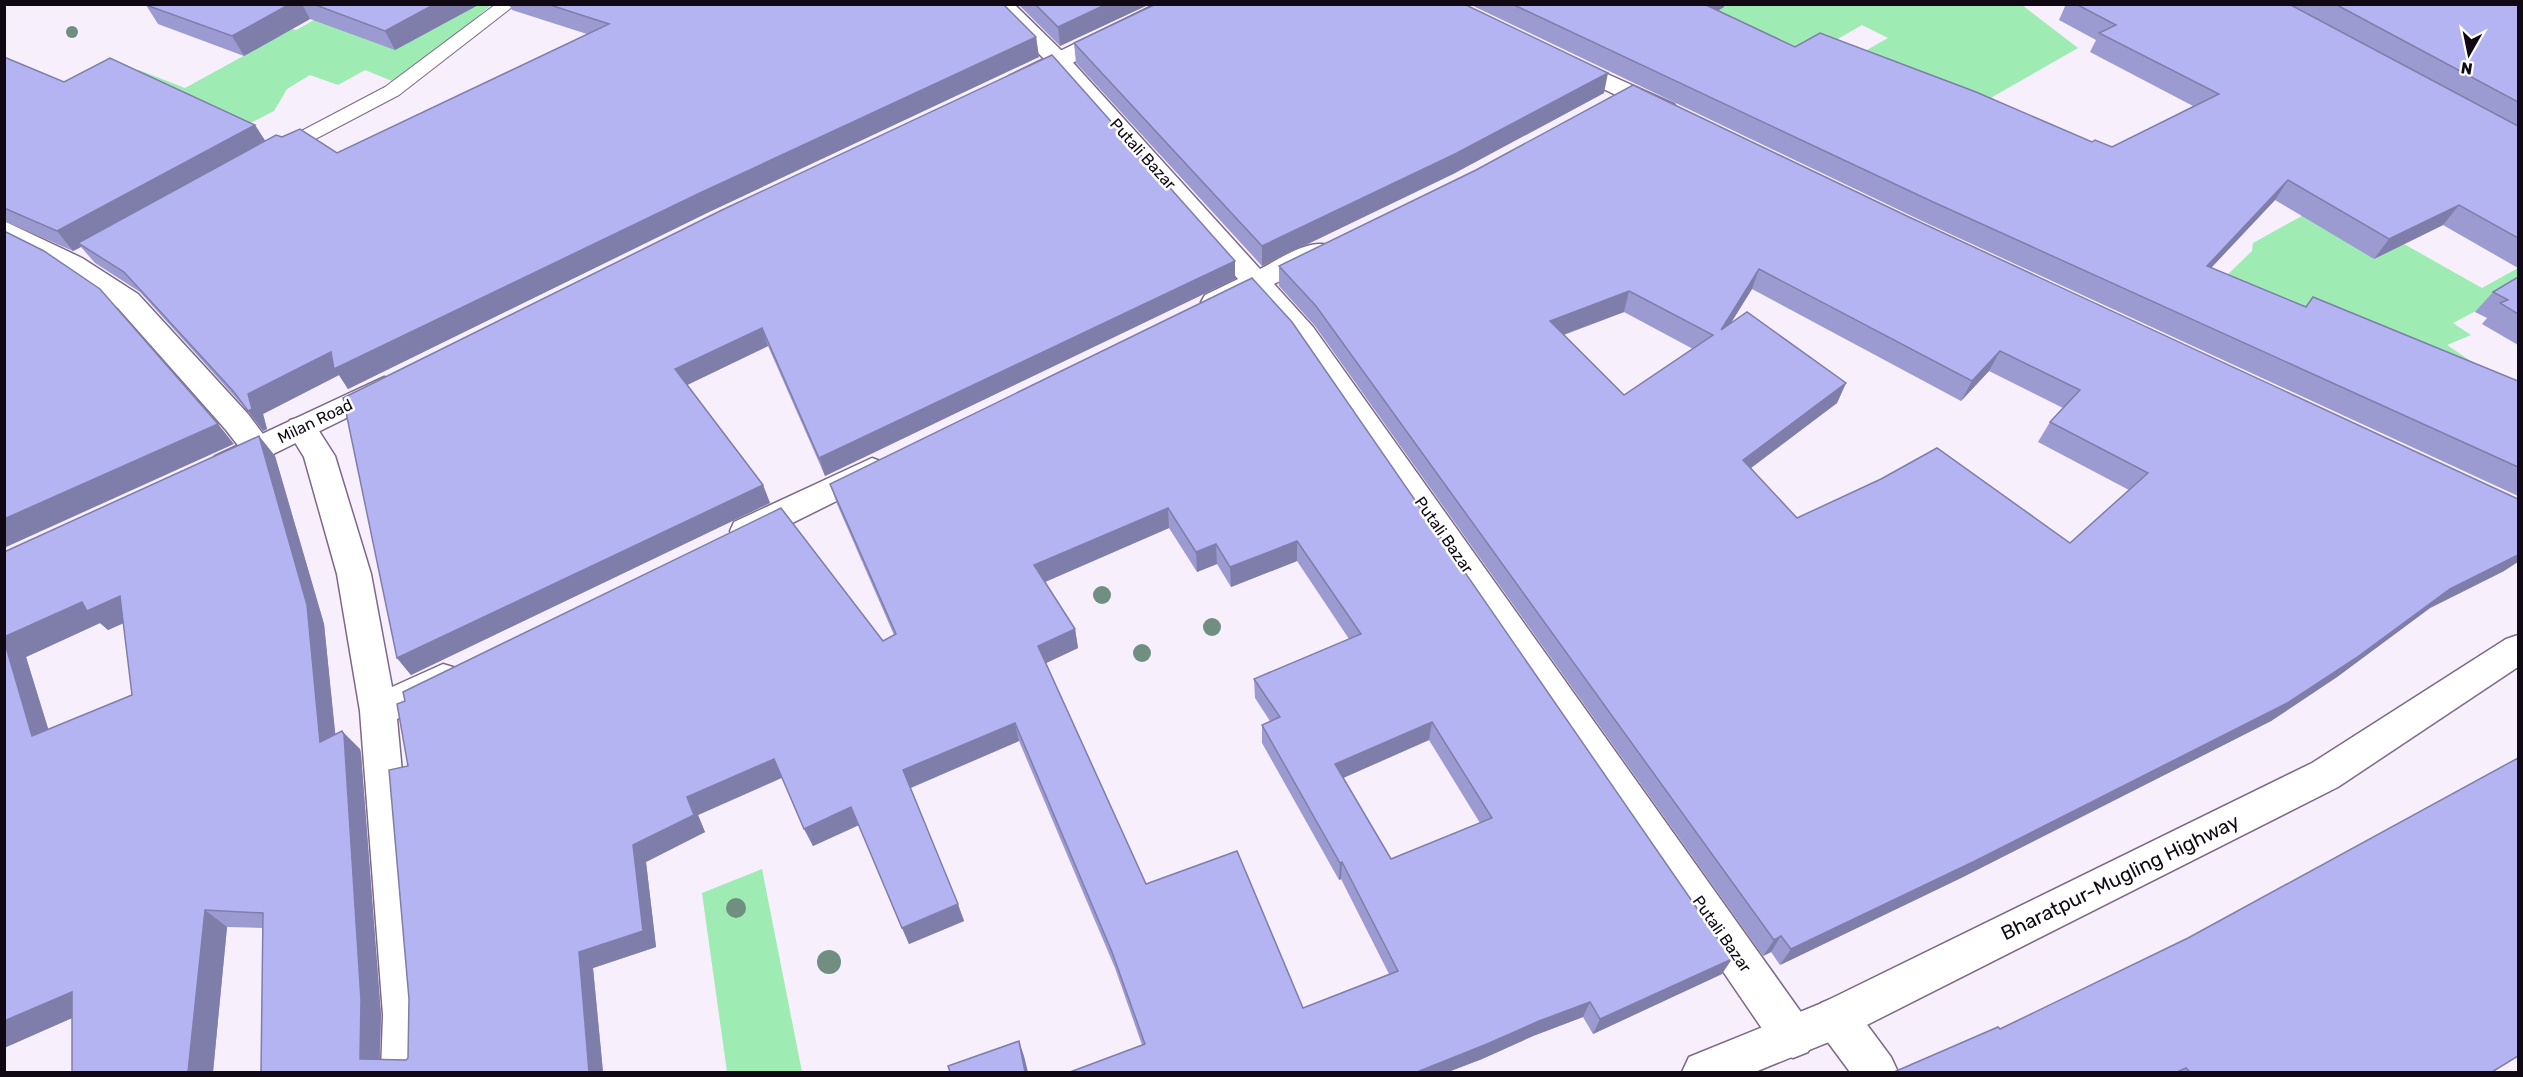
<svg xmlns="http://www.w3.org/2000/svg" width="2523" height="1077" viewBox="0 0 2523 1077" font-family="Rubik,sans-serif">
  <rect width="100%" height="100%" fill="#f8effc"/>
  <g fill="#9eebb3">
    <polygon points="341,5 491,5 462,30 392,81 365,70 338,85 310,75 287,89 274,111 237,130 102,92 139,70 185,88 247,54 278,24 296,30"/>
    <polygon points="1718,5 2022,5 2078,48 1966,112 1842,64 1888,38 1862,25 1754,87 1697,23"/>
    <polygon points="2318,207 2374,259 2404,244 2482,288 2518,268 2518,314 2495,301 2453,323 2471,335 2447,345 2487,372 2220,282 2252,251 2253,243"/>
    <polygon points="762,869 802,1072 727,1072 702,893"/>
  </g>
  <g fill="none" stroke-linecap="round" stroke-linejoin="round">
    <g stroke="#7c6985" stroke-width="2">
      <polygon id="lane" points="496,4 516,4 399,95 285,155 271,155 268,151 271,147 385,87"/>
    </g>
    <g stroke="#7c6985" stroke-width="3">
      <g id="street">
        <path d="M990 4H1014L1067 56 1260 269C1280 259 1306 239 1329 245L1333 251 1329 257 1274 284 1313 327 1808 1022 1814 1037 1808 1052 1793 1058 1778 1052 1293 341 1252 295C1237 303 1223 313 1205 309L1201 302 1205 295 1238 279 1051 66Z"/>
        <polygon points="1565,55 1674,104 1677,109 1674,114 1665,116 1656,114 1557,67 1553,62 1557,57"/>
        <polygon points="4,221 82,258 138,294 248,414 274,449 269,457 258,460 247,457 226,430 118,308 62,270 4,240"/>
        <polygon points="301,417 312,420 335,456 371,574 392,687 443,664 456,668 461,679 456,690 397,719 425,1015 425,1072 381,1072 383,1015 360,711 337,574 304,457 286,428 290,420"/>
        <polygon points="872,458 883,462 888,470 883,478 758,540 746,544 734,540 730,531 734,522"/>
        <polygon points="1836,997 1851,1003 1891,1057 1898,1072 1850,1072 1821,1033 1815,1018 1821,1003"/>
      </g>
    </g>
    <g stroke="#7c6985" stroke-width="3">
      <g id="secondary">
        <polygon points="1156,4 1186,4 1183,9 1025,86 1017,88 1009,86 1005,81 1009,76"/>
        <polygon points="384,377 395,380 399,387 395,394 237,472 226,476 215,472 210,464 215,456"/>
        <polygon points="2518,635 2518,667 2338,787 1851,1033 1755,1072 1682,1072 1689,1057 1822,1003 2312,763 2506,639"/>
      </g>
    </g>
    <use href="#lane" fill="#fff" fill-rule="evenodd"/>
    <use href="#street" fill="#fff" fill-rule="evenodd"/>
    <use href="#secondary" fill="#fff" fill-rule="evenodd"/>
  </g>
  <g fill="#708f81">
    <circle cx="72" cy="32" r="6"/>
    <circle cx="1102" cy="595" r="9"/>
    <circle cx="1212" cy="627" r="9"/>
    <circle cx="1142" cy="653" r="9"/>
    <circle cx="736" cy="908" r="10"/>
    <circle cx="829" cy="962" r="12"/>
  </g>
  <g fill="#9c9bd1" fill-rule="evenodd">
    <polygon points="147,4 480,4 395,50 310,19 244,56 158,24 146,5"/>
    <polygon points="509,4 1003,4 1036,37 1039,57 709,212 348,389 339,375 263,414 267,429 263,431 246,409 140,292 95,263 81,247 73,251 4,221 4,57 64,82 255,125 265,141 282,137 337,153 587,34 512,10"/>
    <polygon points="1018,4 1150,4 1060,46"/>
    <polygon points="1469,4 1724,4 1724,7 1717,11 1795,47 2092,142 2112,147 2193,106 2090,52 2096,40 2059,20 2066,4 2518,4 2518,268 2443,225 2374,259 2275,200 2211,268 2305,307 2518,381 2518,496 1922,221"/>
    <polygon points="1074,43 1604,93 1453,174 1262,266 1076,63"/>
    <polygon points="722,210 1235,279 825,476 768,346 687,385 763,485 770,503 411,675 397,658"/>
    <path d="M1909 217 2504 571 2430 608 2337 677 2271 721 1961 878 1780 965 1771 952 1763 956 1315 326 1279 286V266ZM1752 289 1961 401 1989 371 2063 408 2050 422 2038 442 2129 490 2070 543 1797 518 1751 468 1837 403 1846 383 1731 323ZM1624 312 1693 349 1624 395 1564 335Z"/>
    <polygon points="2518,277 2518,345 2482,324 2487,318 2475,312 2493,292"/>
    <path d="M1252 278 1722 974 1593 1034 1583 1017 1533 1036 1482 1059 1448 1072H1070L1142 1045 1115 968 1019 741 911 788 964 921 909 944 859 825 813 846 782 778 698 815 705 832 646 862 656 947 593 968 603 1072H261L263 928 227 927 213 1072H72V1018L4 1048V552L259 436 275 456 324 624 335 735 360 749 361 754 381 1015 380 1059 406 1060 408 1058 409 999 408 766 883 641 894 635 837 504 830 484ZM1169 528 1197 572 1217 564 1231 587 1297 561 1349 639 1254 679 1255 698 1270 721 1262 725V743L1339 880 1341 879 1389 974 1303 1008 1146 884 1046 663 1078 648 1075 629 1045 582ZM100 623 108 630 123 623 132 695 48 729 26 657ZM1429 740 1480 823 1391 859 1343 778Z"/>
    <polygon points="2000,1029 2492,1072 1894,1072"/>
  </g>
  <g fill="#7f7eaa">
    <polygon points="290,4 302,4 310,19 244,56 232,36"/>
    <polygon points="435,4 480,4 395,50 385,31"/>
    <polygon points="1107,4 1150,4 1060,46 1058,27"/>
    <polygon points="1702,4 1724,4 1724,7 1697,23"/>
    <polygon points="1036,37 1039,57 709,212 348,389 339,375 263,414 267,429 263,431 248,411 248,394 331,352 702,192"/>
    <polygon points="1608,73 1604,93 1453,174 1262,266 1262,246"/>
    <polygon points="255,125 268,145 78,243 81,247 73,251 57,231"/>
    <polygon points="2288,180 2275,200 2194,286 2207,266"/>
    <polygon points="2459,205 2443,225 2374,259 2389,239"/>
    <polygon points="1235,261 1235,279 825,476 819,458"/>
    <polygon points="1759,269 1752,289 1714,350 1721,330"/>
    <polygon points="1629,291 1624,312 1546,341 1550,321"/>
    <polygon points="762,328 768,346 683,387 675,369"/>
    <polygon points="2000,351 1989,371 1961,401 1972,381"/>
    <polygon points="1846,383 1837,403 1735,480 1743,460"/>
    <polygon points="218,424 234,444 4,548 4,519"/>
    <polygon points="259,436 275,456 324,624 338,760 320,742"/>
    <polygon points="763,485 770,503 411,675 397,658"/>
    <polygon points="1168,508 1169,528 1038,585 1034,565"/>
    <polygon points="1297,541 1297,561 1231,587 1230,567"/>
    <polygon points="1216,544 1217,564 1197,572 1196,552"/>
    <polygon points="2518,555 2518,562 2504,571 2430,608 2337,677 2271,721 1961,878 1780,965 1791,949 2450,589"/>
    <polygon points="120,596 140,616 108,630 100,623 26,657 56,754 32,736 4,640 4,637 82,602"/>
    <polygon points="1075,629 1078,648 1042,665 1038,646"/>
    <polygon points="1432,722 1429,740 1334,782 1335,764"/>
    <polygon points="1015,723 1019,741 910,788 903,770"/>
    <polygon points="342,731 360,749 361,754 381,1015 379,1072 360,1059"/>
    <polygon points="774,759 783,777 698,815 705,832 646,862 656,947 593,968 603,1072 589,1072 579,952 633,845 687,797"/>
    <polygon points="851,807 859,825 813,846 804,829"/>
    <polygon points="1342,862 1341,879 1339,880 1340,863"/>
    <polygon points="958,904 964,921 909,944 902,928"/>
    <polygon points="205,910 227,927 213,1072 188,1072"/>
    <polygon points="1781,936 1771,952 1763,956 1774,940"/>
    <polygon points="1732,959 1722,974 1593,1034 1600,1019"/>
    <polygon points="72,992 97,1007 4,1048 4,1021"/>
    <polygon points="1590,1002 1583,1017 1533,1036 1482,1059 1448,1072 1417,1072 1539,1021"/>
    <polygon points="1019,1041 1024,1056 1028,1072 1025,1072"/>
  </g>
  <g fill="#b5b4f3" stroke="#7f7eaa" stroke-width="1.5" fill-rule="evenodd">
    <polygon points="147,4 290,4 232,36 146,5"/>
    <polygon points="313,4 435,4 385,31"/>
    <polygon points="547,4 1003,4 1036,37 702,192 334,369 331,352 248,394 252,409 248,411 234,392 124,272 78,243 276,135 282,137 300,129 337,153 609,24"/>
    <polygon points="1035,4 1107,4 1058,27"/>
    <polygon points="1156,4 1464,4 1608,73 1455,154 1262,246 1074,43"/>
    <polygon points="1512,4 1704,4 1795,47 1820,33 1976,92 2092,142 2095,140 2112,147 2219,94 2099,33 2116,25 2076,4 2289,4 2518,126 2518,238 2459,205 2389,239 2288,180 2207,266 2306,307 2313,297 2518,381 2518,467 1931,201"/>
    <polygon points="2335,4 2518,4 2518,102"/>
    <polygon points="1052,55 1235,261 819,458 762,328 675,369 763,485 397,658 343,398 722,210"/>
    <polygon points="4,57 64,82 110,58 255,125 57,231 4,208"/>
    <path d="M1633 85 1909 217 2518 499V555L2450 589 2356 658 2289 702 1975 861 1791 949 1781 936 1774 940 1316 306 1279 266 1476 170ZM1759 269 1972 381 2000 351 2080 390 2050 422 2148 473 2070 543 1937 448 1881 479 1797 518 1743 460 1846 383 1747 312 1721 330ZM1629 291 1713 335 1624 395 1550 321Z"/>
    <polygon points="4,231 44,251 100,289 218,424 4,519"/>
    <polygon points="2518,277 2518,314 2500,303 2508,300 2493,292"/>
    <path d="M1252 278 1292 322 1732 959 1600 1019 1590 1002 1539 1021 1487 1044 1417 1072H1070L1145 1044 1112 952 1015 723 903 770 958 904 902 928 851 807 804 829 774 759 687 797 694 815 633 845 643 931 579 952 589 1072H261L263 913 205 910 188 1072H72V992L4 1021V640L32 736 132 695 120 596 87 611 82 602 4 637V552L259 436 307 605 320 742 342 731 344 735 361 1000 360 1059 406 1060 408 1058 409 999 389 770 408 766 397 704 405 701 403 692 781 508 883 641 896 634 830 484ZM1168 508 1196 552 1216 544 1230 567 1297 541 1361 634 1254 679 1280 717 1262 725 1340 863 1342 862 1398 971 1303 1008 1237 851 1146 884 1038 646 1075 629 1034 565ZM1432 722 1492 818 1391 859 1335 764Z"/>
    <polygon points="2518,758 2518,1056 2492,1072 2190,1072 2186,1068 2177,1072 1894,1072 1998,1027 2000,1029 2188,938"/>
    <polygon points="1019,1041 1025,1072 950,1072 948,1066"/>
  </g>
  <g text-anchor="middle" dominant-baseline="central" stroke-width="5" stroke-linejoin="round" paint-order="stroke">
    <g font-size="16" fill="#100913" stroke="#fff">
      <text transform="translate(1143 154) rotate(48)">Putali Bazar</text>
      <text transform="translate(315 421) rotate(-26)">Milan Road</text>
      <text transform="translate(1444 535) rotate(55)">Putali Bazar</text>
      <text transform="translate(1722 934) rotate(55)">Putali Bazar</text>
    </g>
    <g font-size="20" fill="#100913" stroke="#fff">
      <text transform="translate(2120 877) rotate(-26)">Bharatpur-Mugling Highway</text>
    </g>
  </g>
  <rect width="2523" height="1077" fill="none" stroke="#100913" stroke-width="12"/>
  <g transform="translate(2469 54) rotate(189)" stroke="#ffffff" stroke-width="4.5" paint-order="stroke">
  <path d="M0-4.5L10 22L0 15L-10 22Z" fill="#100913"/>
  <text y="-9" font-size="16" font-weight="bold" text-anchor="middle" fill="#100913">N</text>
  </g>
</svg>
